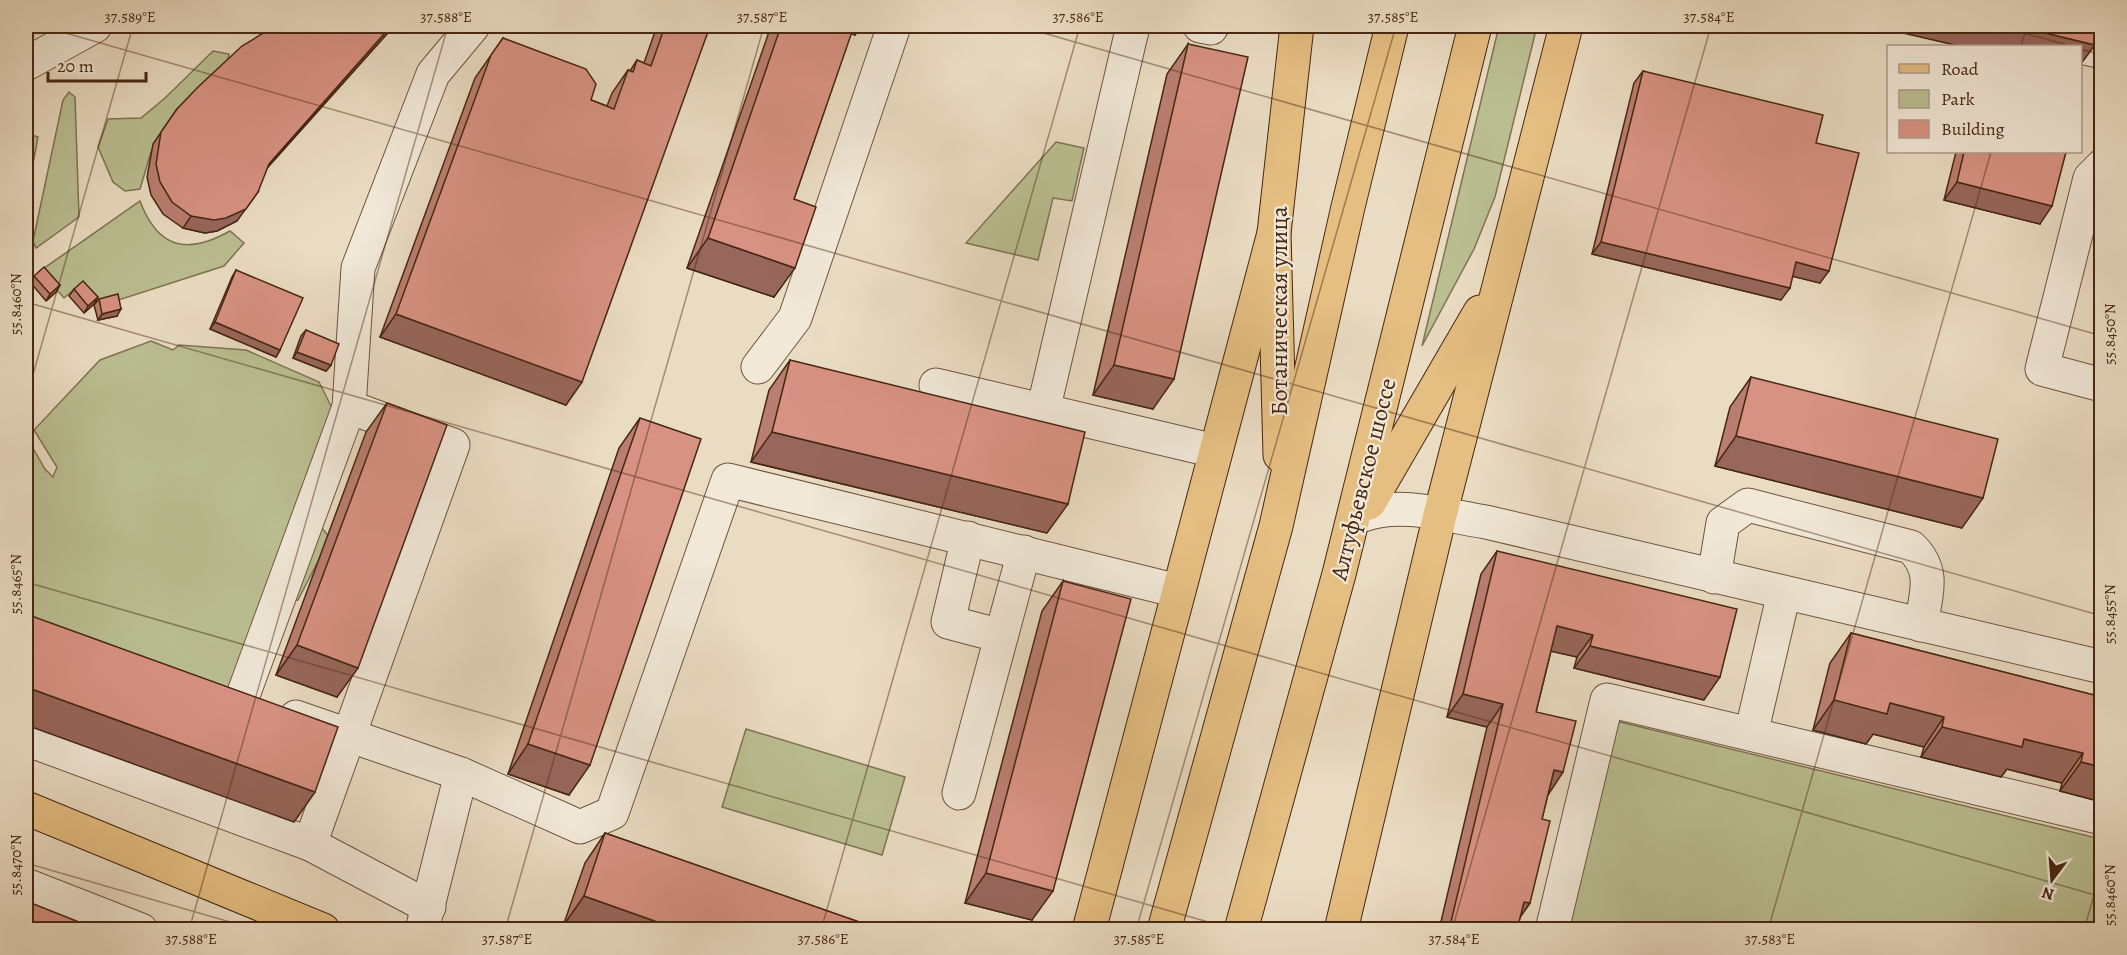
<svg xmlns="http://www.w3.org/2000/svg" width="2127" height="955" viewBox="0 0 2127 955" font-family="Alegreya,serif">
  <rect width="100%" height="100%" fill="#eadcc3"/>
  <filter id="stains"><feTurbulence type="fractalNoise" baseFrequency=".00333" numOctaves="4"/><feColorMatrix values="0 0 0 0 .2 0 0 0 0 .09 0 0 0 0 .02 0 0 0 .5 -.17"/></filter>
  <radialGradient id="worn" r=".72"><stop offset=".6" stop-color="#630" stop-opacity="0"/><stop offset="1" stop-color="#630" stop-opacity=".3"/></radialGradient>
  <g fill="#babf92" stroke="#807352" stroke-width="1.5">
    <polygon points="1499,26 1537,26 1495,197 1474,249 1422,346"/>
    <polygon points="213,51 229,54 226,70 151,152 140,189 125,191 113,182 98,147 108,119 141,118 165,98"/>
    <polygon points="69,92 75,97 79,217 36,248 33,241 63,100"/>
    <polygon points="26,133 38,137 26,201"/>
    <polygon points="1056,142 1084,148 1072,201 1053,198 1038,260 966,243"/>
    <path d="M140 201C158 249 187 255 230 231L244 243 224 266 100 306 78 286 64 298 40 271Z"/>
    <polygon points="151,341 173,350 179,345 246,350 319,382 334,412 303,504 330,538 298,600 268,603 259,698 26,647 26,436 45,469 53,477 57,467 34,430 100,360"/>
    <polygon points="1616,721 2101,839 2101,929 1566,930"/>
    <polygon points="746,729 905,777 882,855 722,807"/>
  </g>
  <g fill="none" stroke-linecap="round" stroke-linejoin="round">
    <g stroke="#70543e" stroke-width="35">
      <g id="minor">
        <polyline points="1200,26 1211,28"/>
        <polyline points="2080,47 2102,52"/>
        <polyline points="26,64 95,26"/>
        <polyline points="2102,166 2090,178 2042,369 2102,385"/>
        <polyline points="758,367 795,318 894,26"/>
        <polyline points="936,385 1215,451"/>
        <polyline points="1043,411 1133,26"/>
        <path d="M1363 515C1401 501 1447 516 1486 522L2102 667"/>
        <polyline points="968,538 948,622 1001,636"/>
        <path d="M1714 577 1723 523 1748 505 1911 547C1936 571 1926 594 1921 625"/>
        <polyline points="242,698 349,407 358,268 433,74 473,26"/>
        <polyline points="296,717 461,774 580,827 612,813 728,480 1178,591"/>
        <polyline points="1751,734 1784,593"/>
        <polyline points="26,739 310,844 429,907"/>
        <polyline points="959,793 1024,552"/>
        <polyline points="310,844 453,445 349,407"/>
        <polyline points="26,885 141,930"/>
        <polyline points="422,930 461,774"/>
        <polyline points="1552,930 1607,700 2102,818"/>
      </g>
    </g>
    <g stroke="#472712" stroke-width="35">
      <g id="major">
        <polyline points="1280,455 1274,233 1297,26"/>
        <polyline points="1369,503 1480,312"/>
        <polyline points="26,808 323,930"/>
        <polyline points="1089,930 1274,233"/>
        <polyline points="1164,930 1276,526 1348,207 1392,26"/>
        <polyline points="1241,930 1339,574 1475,26"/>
        <polyline points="1341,930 1440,515 1566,26"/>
      </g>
    </g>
    <use href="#minor" stroke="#f1e8d8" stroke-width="33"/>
    <use href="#major" stroke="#e5be82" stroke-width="33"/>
  </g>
  <g fill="#ba7e71" stroke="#472712" stroke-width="1.5">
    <polygon points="275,26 394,26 267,168 237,221 217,231 205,233 183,228 163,214 151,195 147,177 153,144 177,109"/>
    <polygon points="657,26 710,26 566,405 380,337 475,78 503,38 591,100 607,106 612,93 628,70 630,71 637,60 644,63"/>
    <polygon points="771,26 861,26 855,35 851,33 794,199 774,297 687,268"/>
    <polygon points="1188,44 1153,409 1093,395 1167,74"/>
    <polygon points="1643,71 1816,143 1820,283 1793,276 1781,300 1592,254 1634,83"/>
    <polygon points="1956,152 2066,152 2040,224 1944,200"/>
    <polygon points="236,270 280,350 276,357 210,329 232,277"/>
    <polygon points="34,276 60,285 56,292 46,301 30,282"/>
    <polygon points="74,289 94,304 84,313 69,296"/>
    <polygon points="99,299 117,316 98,320 94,305"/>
    <polygon points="306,330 331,365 326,371 293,358 301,336"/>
    <polygon points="790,360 1047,533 751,462 769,390"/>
    <polygon points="1751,377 1962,528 1715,466 1730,407"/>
    <polygon points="387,403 337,697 276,675 366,432"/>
    <polygon points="640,418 569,795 508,774 619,448"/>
    <polygon points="1497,551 1704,700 1574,668 1577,657 1551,651 1536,712 1563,772 1548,794 1542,819 1530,903 1520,917 1517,930 1439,930 1487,727 1447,717 1481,574"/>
    <polygon points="1063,581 1032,920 965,903 1042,611"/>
    <polygon points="1851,633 2102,697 2102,802 2060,791 2062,783 2007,769 2001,777 1921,757 1924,747 1873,734 1866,744 1813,730 1830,663"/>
    <polygon points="605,833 882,930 573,930 563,926 585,863"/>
  </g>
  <g fill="#97665c" stroke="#472712" stroke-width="1.5">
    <polygon points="391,26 394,26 260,176 269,164"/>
    <polygon points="845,26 861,26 855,35 842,30"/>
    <polygon points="1873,26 2016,26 2095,45 2080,65 2080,46 1959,46"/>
    <polygon points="1957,182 2052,206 2040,224 1944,200"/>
    <polygon points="258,192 237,221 217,231 205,233 183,228 191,216"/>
    <polygon points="708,238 795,268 774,297 687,268"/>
    <polygon points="1601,242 1790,288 1781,300 1592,254"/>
    <polygon points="1796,262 1829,271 1820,283 1787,275"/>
    <polygon points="60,285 56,292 46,301 50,294"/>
    <polygon points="98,297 94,304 84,313 88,306"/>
    <polygon points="121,309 117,316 98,320 102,314"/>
    <polygon points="396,314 582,382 566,405 380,337"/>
    <polygon points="215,322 280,350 276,357 210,329"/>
    <polygon points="297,352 331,365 326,371 293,358"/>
    <polygon points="1114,365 1174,379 1153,409 1093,395"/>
    <polygon points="772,432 1068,504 1047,533 751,462"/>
    <polygon points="1736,436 1983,498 1962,528 1715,466"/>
    <polygon points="1557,626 1593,635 1577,657 1541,649"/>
    <polygon points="297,645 358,668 337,697 276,675"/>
    <polygon points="1590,646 1720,677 1704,700 1574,668"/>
    <polygon points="26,687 315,792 294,822 26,725"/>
    <polygon points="1463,694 1503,704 1487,727 1447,717"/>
    <polygon points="1834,700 1890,703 1944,717 1924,747 1873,734 1866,744 1813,730"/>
    <polygon points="1942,727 2024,739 2083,753 2062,783 2007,769 2001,777 1921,757"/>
    <polygon points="528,744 590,765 569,795 508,774"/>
    <polygon points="2081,762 2102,767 2102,802 2060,791"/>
    <polygon points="1554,770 1563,772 1548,795"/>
    <polygon points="986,873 1053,891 1032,920 965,903"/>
    <polygon points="584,896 680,930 573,930 563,926"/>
    <polygon points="1524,902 1530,903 1514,926"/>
  </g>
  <g fill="#d89283" stroke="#472712" stroke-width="1.5">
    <polygon points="275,26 391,26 269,164 258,192 246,209 226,218 214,220 191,216 172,202 160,182 156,164 161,132 177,109 198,87 242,46"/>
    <polygon points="665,26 710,26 582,382 396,314 491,55 503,38 586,69 596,84 591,100 614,109 628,70 633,72 637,60 651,66"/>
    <polygon points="781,26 854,26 794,199 816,207 795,268 708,238"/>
    <polygon points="2016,26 2100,26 2095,45"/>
    <polygon points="1188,44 1248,57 1174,379 1114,365"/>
    <polygon points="1643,71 1823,115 1816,143 1859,153 1829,271 1796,262 1790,288 1601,242"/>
    <polygon points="1964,152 2066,152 2052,206 1957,182"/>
    <polygon points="44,267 60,285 50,294 34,276"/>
    <polygon points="236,270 303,298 280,350 215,322"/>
    <polygon points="83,281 98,297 88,306 74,289"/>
    <polygon points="118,294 121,309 102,314 99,299"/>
    <polygon points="306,330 339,344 331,365 297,352"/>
    <polygon points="790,360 1085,432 1068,504 772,432"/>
    <polygon points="1751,377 1998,439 1983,498 1736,436"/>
    <polygon points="387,403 447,425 358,668 297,645"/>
    <polygon points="640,418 701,439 590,765 528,744"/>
    <polygon points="1497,551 1737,609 1720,677 1590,646 1593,635 1557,626 1536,712 1576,721 1563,772 1554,770 1542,819 1550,821 1530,903 1524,902 1517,930 1449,930 1503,704 1463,694"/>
    <polygon points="1063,581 1131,599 1053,891 986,873"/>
    <polygon points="26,614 338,727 315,792 26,687"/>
    <polygon points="1851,633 2102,697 2102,767 2081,762 2083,753 2024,739 2022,747 1942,727 1944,717 1890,703 1887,714 1834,700"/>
    <polygon points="605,833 882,930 680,930 584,896"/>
    <polygon points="26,901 99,930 26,930"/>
  </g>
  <path fill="none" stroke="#472712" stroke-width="1.5" stroke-opacity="0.45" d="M41 26 2102 616M1019 26 2102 336M1998 26 2071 46M2021 46 2027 26M2080 49 2102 55M26 302 2102 897M26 399 133 26M26 582 1236 930M26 863 258 930M189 930 448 26M505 930 764 26M821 930 1080 26M1136 930 1396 26M1452 930 1711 26M1768 930 1991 152M2084 930 2102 867"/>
  <g text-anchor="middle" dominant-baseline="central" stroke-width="4.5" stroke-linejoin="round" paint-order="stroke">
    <g font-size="24" fill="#472712" stroke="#f1e8d8">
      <text transform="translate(1279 311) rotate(-90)">Ботаническая улица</text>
      <text transform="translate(1363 479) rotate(-76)">Алтуфьевское шоссе</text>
    </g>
  </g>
  <rect width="2127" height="955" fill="none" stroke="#eadcc3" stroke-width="66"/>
  <rect x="1887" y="45" width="195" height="108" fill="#f1e8d8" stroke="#ad9b89" stroke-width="1.5"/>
  <rect x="1899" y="64" width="30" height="9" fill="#e5be82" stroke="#ad9b89" stroke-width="1.5"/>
  <text x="1941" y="75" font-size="18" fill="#472712">Road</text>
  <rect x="1899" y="90" width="30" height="18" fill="#babf92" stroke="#ad9b89" stroke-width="1.5"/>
  <text x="1941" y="105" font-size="18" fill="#472712">Park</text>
  <rect x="1899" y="120" width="30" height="18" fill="#d89283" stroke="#ad9b89" stroke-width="1.5"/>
  <text x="1941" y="135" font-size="18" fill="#472712">Building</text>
  <g transform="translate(2052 880) rotate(196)" stroke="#f1e8d8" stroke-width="4.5" paint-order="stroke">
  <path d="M0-4.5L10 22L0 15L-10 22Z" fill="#472712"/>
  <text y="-9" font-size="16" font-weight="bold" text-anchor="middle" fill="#472712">N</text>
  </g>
  <path d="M48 72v9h98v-9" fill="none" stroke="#472712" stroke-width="3"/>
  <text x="57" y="72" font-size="18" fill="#472712" stroke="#f1e8d8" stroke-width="4.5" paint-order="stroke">20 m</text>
  <rect x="33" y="33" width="2061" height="889" fill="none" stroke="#472712" stroke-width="2"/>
  <g font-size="15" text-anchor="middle" fill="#472712">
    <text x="130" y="22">37.589°E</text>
    <text x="446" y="22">37.588°E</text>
    <text x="762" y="22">37.587°E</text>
    <text x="1078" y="22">37.586°E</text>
    <text x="1393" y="22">37.585°E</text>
    <text x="1709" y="22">37.584°E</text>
    <text transform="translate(16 304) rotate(-90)" y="5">55.8460°N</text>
    <text transform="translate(2110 334) rotate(-90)" y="5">55.8450°N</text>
    <text transform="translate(16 584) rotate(-90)" y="5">55.8465°N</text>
    <text transform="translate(2110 614) rotate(-90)" y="5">55.8455°N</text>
    <text transform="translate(16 865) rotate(-90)" y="5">55.8470°N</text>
    <text transform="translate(2110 895) rotate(-90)" y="5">55.8460°N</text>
    <text x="191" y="944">37.588°E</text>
    <text x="507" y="944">37.587°E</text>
    <text x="823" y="944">37.586°E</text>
    <text x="1139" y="944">37.585°E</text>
    <text x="1454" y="944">37.584°E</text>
    <text x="1770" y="944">37.583°E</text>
  </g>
  <rect width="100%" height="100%" filter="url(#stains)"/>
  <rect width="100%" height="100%" fill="url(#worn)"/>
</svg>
